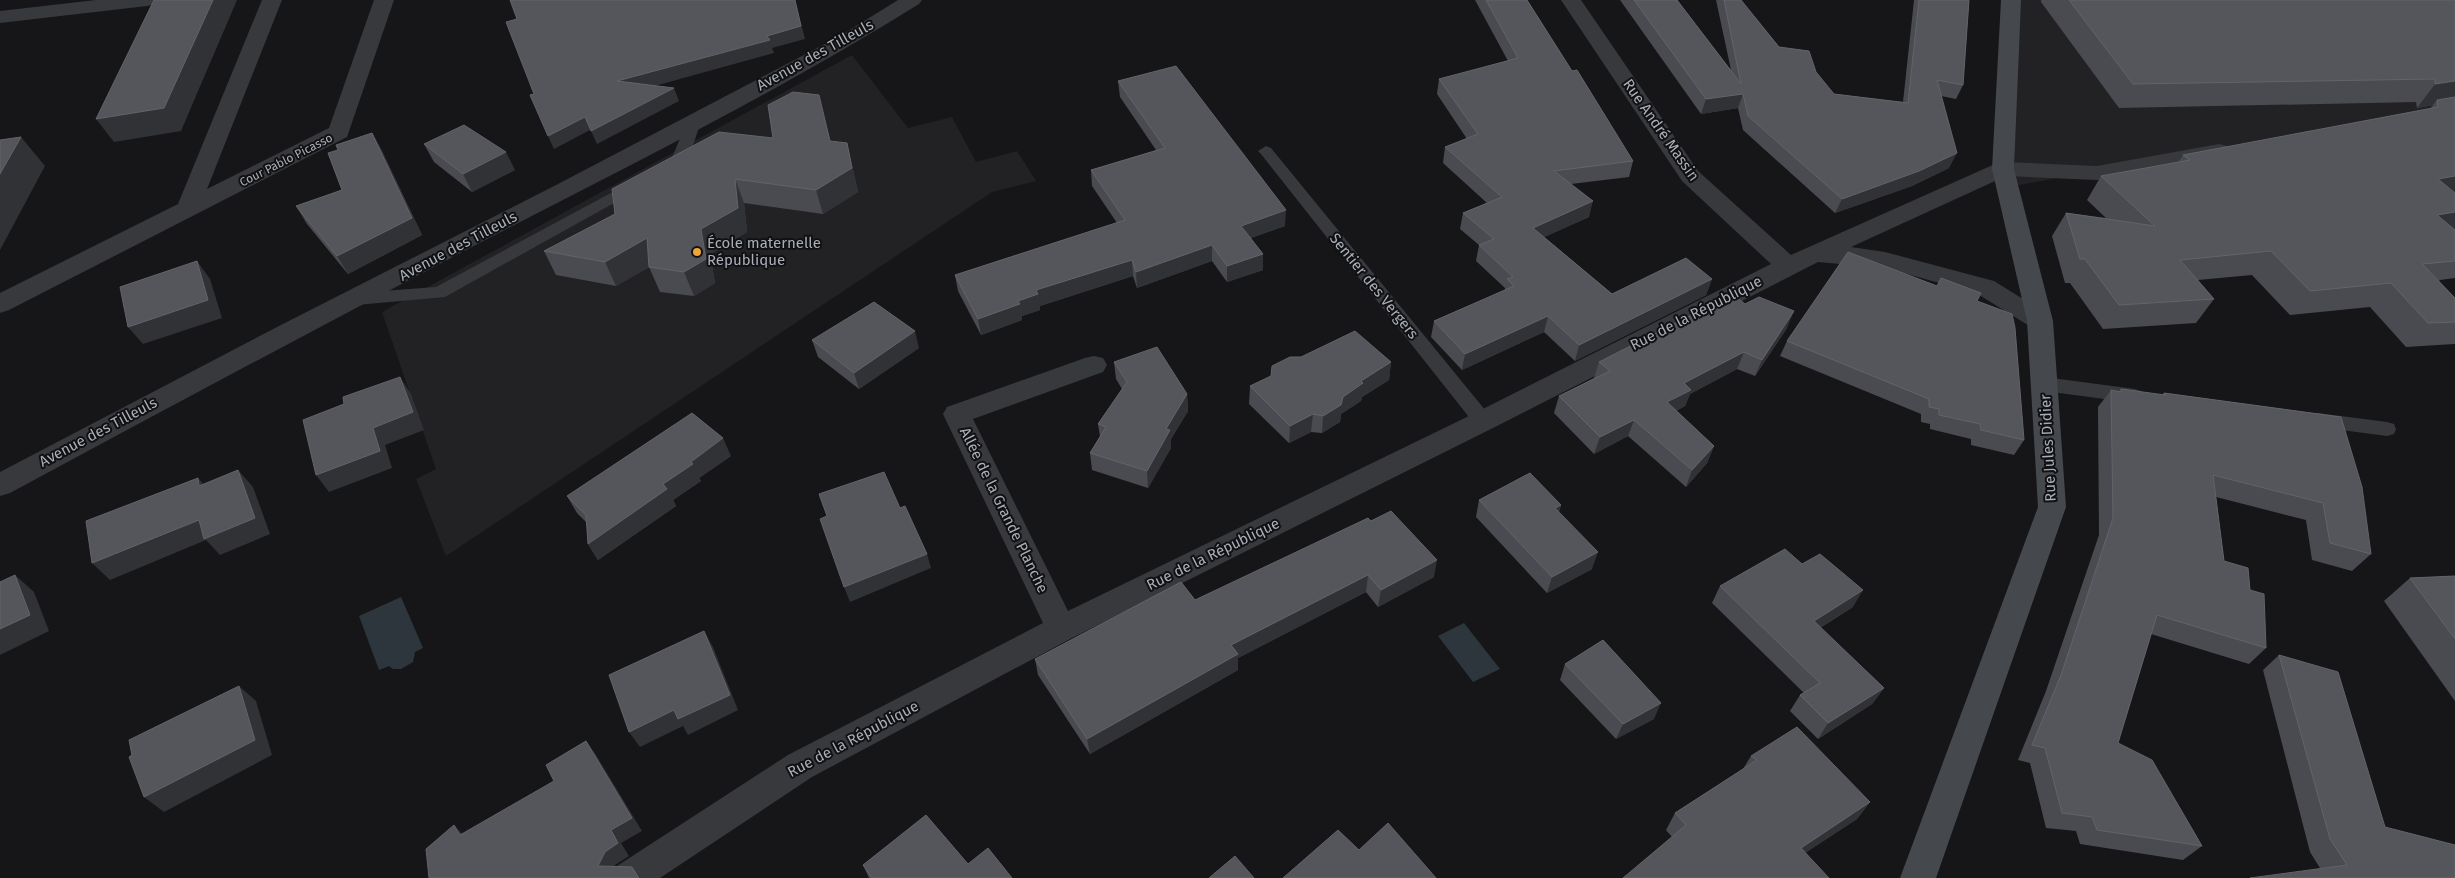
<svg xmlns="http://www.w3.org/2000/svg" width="2455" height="878" viewBox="0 0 2455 878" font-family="'Fira Sans',sans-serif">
  <rect width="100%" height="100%" fill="#161618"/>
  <g fill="#222225">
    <polygon points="2018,0 2455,0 2455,104 2014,186"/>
    <polygon points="852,55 908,128 952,117 976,162 1017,151 1036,181 992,192 446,556 416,479 436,469 382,312"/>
  </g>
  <g fill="#2c363c">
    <polygon points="401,597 423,648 415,652 413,662 401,669 393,669 389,666 379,670 359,616"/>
    <polygon points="1464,623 1500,669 1473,682 1438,636"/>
  </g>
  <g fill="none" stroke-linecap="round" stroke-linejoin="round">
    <g fill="#37393d" fill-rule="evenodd">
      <path d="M694 117 701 121C694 140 688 179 660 171L657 168 672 158 687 121Z"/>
      <polygon points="1266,146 1271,148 1490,416 1492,421 1490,426 1483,428 1476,426 1261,154 1258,151"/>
      <polygon points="635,180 641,182 643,185 641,188 445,297 356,305 350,303 347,299 350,295 356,293 436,287"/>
      <polygon points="2044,377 2135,389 2141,391 2144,396 2141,401 2135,403 2044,391 2038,389 2035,384 2038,379"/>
      <polygon points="2318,413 2387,422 2394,424 2396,429 2394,434 2387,436 2318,427 2311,425 2309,420 2311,415"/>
    </g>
    <g fill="#37393d" fill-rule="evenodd">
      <polygon points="96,0 157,0 154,4 147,6 0,23 0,11"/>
      <polygon points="262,0 282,0 207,189 329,128 374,0 394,0 347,137 9,310 0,313 0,293 178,204"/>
      <path d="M898 0H922L919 4C781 90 635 163 491 237 330 321 170 407 10 493L0 496V472L277 327 558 184 840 36Z"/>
      <polygon points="1561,0 1581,0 1698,171 1791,255 1995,164 2003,162 2097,166 2219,144 2227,146 2230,151 2227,156 2219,158 2097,180 2006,176 1851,247 1885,252 1994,281 2049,315 2053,321 2049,327 2040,330 2031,327 1976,293 1885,268 1818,262 1493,428 1072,638 812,777 660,878 611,878 617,866 788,755 1043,623 943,414 947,407 1085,358 1094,356 1103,358 1107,365 1103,372 973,419 1068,611 1473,414 1771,264 1682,181"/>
    </g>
    <polygon fill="#45484d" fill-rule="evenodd" points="2001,0 2021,0 2014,169 2053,321 2066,507 1936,878 1900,878 2038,507 2027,321 1992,169"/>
  </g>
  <g fill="#4a4b50">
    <polygon points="1475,0 1527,0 1572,71 1633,161 1629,177 1571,184 1589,217 1544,237 1612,294 1712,279 1706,295 1575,361 1544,332 1462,370 1431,337 1434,321 1505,290 1505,288 1476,261 1479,245 1460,229 1463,213 1487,203 1443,163 1445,147 1467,139 1437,94 1439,79 1508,61"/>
    <polygon points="1620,0 1677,0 1731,70 1716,0 1741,0 1779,47 1816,72 1834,94 1903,102 1914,0 1969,0 1963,85 1956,99 1941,96 1949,168 1912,186 1835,213 1743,130 1738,108 1701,114"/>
    <polygon points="2041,0 2455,0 2455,278 2440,280 2439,281 2455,298 2455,344 2454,344 2406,347 2370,307 2290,315 2252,275 2198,280 2214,299 2196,323 2103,329 2070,283 2065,283 2052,236 2066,213 2106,218 2087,200 2101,176 2178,163 2183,155 2430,109 2433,105 2417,108 2416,102 2119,108 2041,2"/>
    <polygon points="1118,81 1285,226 1251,238 1263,270 1227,282 1212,261 1137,288 1133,276 1040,306 1040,310 1022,316 1022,320 981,335 958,291 955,275 1117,223 1092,186 1091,170 1156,150 1120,97"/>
    <polygon points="372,133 382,151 422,235 348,274 307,224 296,206 342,190 338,150"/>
    <polygon points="773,138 831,141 847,143 858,192 823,214 744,203 747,232 710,254 715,283 694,296 660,292 649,267 616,286 556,275 544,251 615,214"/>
    <polygon points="424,144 515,170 472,192 434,162"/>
    <polygon points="1937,286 1977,301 2024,440 2014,455 1971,445 1971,439 1930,429 1930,424 1921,422 1921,414 1780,356 1787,341"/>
    <polygon points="1745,304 1787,328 1755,376 1737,369 1690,394 1685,406 1676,411 1714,446 1707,463 1686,487 1628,436 1594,454 1554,413 1559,396 1594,378 1599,362"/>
    <polygon points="812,340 919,348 859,389 818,357"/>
    <polygon points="1114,362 1187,394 1188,411 1171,439 1171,448 1148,488 1092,470 1090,453 1100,437 1098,424 1122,389 1116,379"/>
    <polygon points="1391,362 1389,380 1362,397 1361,401 1341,414 1340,422 1322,433 1311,432 1289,443 1249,404 1250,386 1271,376"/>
    <polygon points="2121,389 2162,395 2164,393 2341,417 2371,554 2352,571 2312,560 2306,520 2216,497 2224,561 2250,590 2266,648 2249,664 2151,634 2118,743 2202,846 2183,860 2080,844 2076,831 2046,828 2030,763 2018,760 2046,691 2099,535 2098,407 2111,390 2119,391"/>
    <polygon points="731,456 699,478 701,481 673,500 676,506 598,560 588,544 587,523 577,513 567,496"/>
    <polygon points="1479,500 1561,505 1559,512 1592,569 1547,593 1476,517"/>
    <polygon points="1371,521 1434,577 1378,607 1366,592 1238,658 1238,670 1090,754 1038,675 1035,659 1195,600"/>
    <polygon points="2455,576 2455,701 2384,601 2410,578"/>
    <polygon points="1720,586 1853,607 1820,628 1884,688 1872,704 1818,739 1790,711 1800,695 1804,693 1712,603"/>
    <polygon points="2279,655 2385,827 2455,878 2320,868 2310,852 2263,670"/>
    <polygon points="1565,664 1654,719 1616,739 1560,680"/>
    <polygon points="1751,756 1870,802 1857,819 1805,853 1672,837 1666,830 1675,813 1743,769"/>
    <polygon points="968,864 1012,878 869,878 863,865"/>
  </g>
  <g fill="#313235">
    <polygon points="213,0 237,0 181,131 114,142 96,119"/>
    <polygon points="795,0 805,39 772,48 774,53 622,95 617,81 767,36"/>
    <polygon points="2455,81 2455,102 2437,100 2433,105 2417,108 2435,84"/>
    <polygon points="674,88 679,101 597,144 591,131"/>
    <polygon points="1743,94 1738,108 1701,114 1706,99"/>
    <polygon points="585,117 590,130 554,149 548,136"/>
    <polygon points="372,133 382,151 422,235 348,274 337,256"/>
    <polygon points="21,137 45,166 0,250 0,174"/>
    <polygon points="847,143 858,192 823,214 816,190"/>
    <polygon points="506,152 515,170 472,192 463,174"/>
    <polygon points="1957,153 1949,168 1912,186 1835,213 1842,199"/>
    <polygon points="2455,176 2455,196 2438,179"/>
    <polygon points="735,179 744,203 747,232 710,254 715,283 694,296 684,272 701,229"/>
    <polygon points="1593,201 1589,217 1529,244 1533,228"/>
    <polygon points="1286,210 1285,226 1241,241 1241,226"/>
    <polygon points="2455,212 2455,230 2437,215"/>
    <polygon points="647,238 657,263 616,286 605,262"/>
    <polygon points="1212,245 1212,261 1137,288 1136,272"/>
    <polygon points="1263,254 1263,270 1227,282 1227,266"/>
    <polygon points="1132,260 1133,276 1040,306 1040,310 1022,316 1022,320 981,335 978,319 1018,301 1036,290"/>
    <polygon points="197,261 210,279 222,318 143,344 128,327"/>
    <polygon points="1712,279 1706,295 1575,361 1579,345"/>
    <polygon points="1794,311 1787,328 1755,376 1762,360"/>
    <polygon points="1548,316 1544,332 1462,370 1465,354"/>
    <polygon points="915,331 919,348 859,389 854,373"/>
    <polygon points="1744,352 1737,369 1690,394 1685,406 1660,419 1667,402 1684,383"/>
    <polygon points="1391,362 1389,380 1362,397 1361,401 1341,414 1340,422 1322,433 1323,416 1343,397 1361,381"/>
    <polygon points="400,377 411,394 424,430 385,445 392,468 329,492 316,475 373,428"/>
    <polygon points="1187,394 1188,411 1171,439 1171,448 1148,488 1147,471 1166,429"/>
    <polygon points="1313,414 1311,432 1289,443 1290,426"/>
    <polygon points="1634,420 1628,436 1594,454 1600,437"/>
    <polygon points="723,438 731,456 699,478 701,481 673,500 676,506 598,560 588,544 691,462"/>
    <polygon points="1714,446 1707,463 1686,487 1692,470"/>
    <polygon points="238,470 253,487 270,534 220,555 206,540 110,580 92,563"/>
    <polygon points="198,478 213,495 199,486"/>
    <polygon points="1561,505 1556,522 1555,508"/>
    <polygon points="1598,552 1592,569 1547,593 1552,577"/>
    <polygon points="927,554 931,568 850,602 844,587"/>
    <polygon points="1437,560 1434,577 1378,607 1381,590"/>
    <polygon points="15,575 34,592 49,631 0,655 0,629"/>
    <polygon points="1368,575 1366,592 1238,658 1238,670 1090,754 1087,739 1231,645"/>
    <polygon points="1863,590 1853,607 1804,638 1814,621"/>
    <polygon points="704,631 713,647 738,710 688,735 683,726 640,747 629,732"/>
    <polygon points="239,686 256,701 272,755 164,812 144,797"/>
    <polygon points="1884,688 1872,704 1818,739 1828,723"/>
    <polygon points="1661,703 1654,719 1616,739 1623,724"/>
    <polygon points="586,741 596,755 642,831 621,843 629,856 615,865 609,878 598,866 605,852 611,830"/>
    <polygon points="1870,802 1857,819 1788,864 1801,848"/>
    <polygon points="454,825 467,839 460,835"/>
    <polygon points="632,867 641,878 639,878"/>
  </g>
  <g fill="#54565b" stroke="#62646a">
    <polygon points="154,0 213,0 164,108 96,119"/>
    <polygon points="510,0 795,0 801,26 767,36 770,40 617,81 674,88 591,131 585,117 548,136 530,95 534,94 506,22 517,19"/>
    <polygon points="1486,0 1527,0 1572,71 1577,70 1633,161 1554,171 1593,201 1533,228 1612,294 1686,258 1712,279 1579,345 1548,316 1465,354 1434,321 1514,286 1507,279 1513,277 1479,245 1494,239 1463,213 1502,197 1445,147 1478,134 1439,79 1518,58"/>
    <polygon points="1634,0 1677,0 1741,84 1724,0 1741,0 1779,47 1809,51 1816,72 1834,94 1908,103 1919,0 1969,0 1963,85 1937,80 1957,153 1919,171 1842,199 1748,116 1743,94 1706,99"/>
    <polygon points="2069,0 2455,0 2455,81 2435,84 2435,79 2133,84"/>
    <polygon points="1176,66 1286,210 1241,226 1263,254 1227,266 1212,245 1136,272 1132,260 1036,290 1038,294 1018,301 1020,304 978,319 955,275 1125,220 1091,170 1165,148 1118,81"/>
    <polygon points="793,92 819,95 830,141 847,143 852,168 816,190 735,179 738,208 701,229 706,259 684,272 649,267 647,238 605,262 544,251 615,214 612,189 719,132 773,138 768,105"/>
    <polygon points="2455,97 2455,176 2438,179 2455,193 2455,212 2437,215 2455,230 2455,257 2454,257 2455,258 2455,261 2422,264 2455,298 2455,322 2428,323 2391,283 2310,291 2271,251 2180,260 2214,299 2119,305 2085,259 2080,259 2066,213 2155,226 2101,176 2190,160 2183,155 2438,107 2437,100"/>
    <polygon points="464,125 506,152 463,174 424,144"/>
    <polygon points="372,133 412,218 337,256 296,206 342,190 328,153 338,150 336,145"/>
    <polygon points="21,137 0,174 0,140"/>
    <polygon points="1848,252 1937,286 1941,278 1981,293 1977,301 2012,314 2015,328 2024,440 1981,430 1980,424 1939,415 1939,409 1929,407 1929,399 1787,341"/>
    <polygon points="197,261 208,300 128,327 120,287"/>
    <polygon points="1733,294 1745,304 1759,297 1794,311 1762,360 1744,352 1684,383 1691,390 1667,402 1714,446 1692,470 1634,420 1600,437 1559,396 1610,371 1599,362"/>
    <polygon points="874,302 915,331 854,373 812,340"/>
    <polygon points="1355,331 1391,362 1361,381 1363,383 1343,397 1341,405 1323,416 1313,414 1290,426 1250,386 1271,376 1272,366 1290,357 1301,357"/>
    <polygon points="1157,347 1187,394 1166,429 1170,430 1147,471 1090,453 1106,427 1098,424 1127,382 1114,362"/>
    <polygon points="400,377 413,412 373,428 380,451 316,475 303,420 344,404 343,397"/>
    <polygon points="2121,389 2165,395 2164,393 2341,417 2362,487 2371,554 2330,543 2323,503 2213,475 2224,561 2248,568 2250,590 2264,594 2266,648 2157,615 2118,743 2152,760 2202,846 2097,830 2092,817 2062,813 2045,748 2032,745 2061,675 2113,518 2111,390 2121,392"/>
    <polygon points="692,413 723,438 691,462 693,464 663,484 667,489 588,544 586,515 567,496"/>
    <polygon points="238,470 255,518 204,539 199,520 92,563 86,521 198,478 199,486"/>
    <polygon points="884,472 900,508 905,506 927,554 844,587 820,519 827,516 819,494"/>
    <polygon points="1530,473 1561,505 1555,508 1598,552 1552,577 1479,500"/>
    <polygon points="1391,511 1437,560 1381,590 1368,575 1231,645 1238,654 1087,739 1035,659 1181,582 1195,600 1368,518 1371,521"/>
    <polygon points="1785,549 1802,564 1820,554 1863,590 1814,621 1884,688 1828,723 1800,695 1820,683 1720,586"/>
    <polygon points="15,575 30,615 0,629 0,582"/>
    <polygon points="2455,576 2455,639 2410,578"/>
    <polygon points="704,631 730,695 678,719 674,710 629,732 609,675"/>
    <polygon points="1603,640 1661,703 1623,724 1565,664"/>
    <polygon points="2279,655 2338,672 2385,827 2455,845 2455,878 2250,878 2347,865 2330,839"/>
    <polygon points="239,686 255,740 144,797 129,757 132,755 129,740"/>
    <polygon points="1797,727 1870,802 1801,848 1829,878 1623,878 1686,825 1675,813 1757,760 1751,756"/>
    <polygon points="586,741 632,818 611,830 618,843 605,852 598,866 632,867 639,878 429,878 426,849 454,825 460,835 554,781 546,765"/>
    <polygon points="926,815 968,864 988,848 1012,878 872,878 863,865"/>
    <polygon points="1388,823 1436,878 1283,878 1338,830 1359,850"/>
    <polygon points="1235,856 1254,878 1209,878"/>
  </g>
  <circle fill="#eea439" stroke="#111113" stroke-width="2" cx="697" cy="252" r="5"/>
  <g text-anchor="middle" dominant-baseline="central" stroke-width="4" stroke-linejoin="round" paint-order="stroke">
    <g font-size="12" fill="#a9aeb8" stroke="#111113">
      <text transform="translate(286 160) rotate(-27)">Cour Pablo Picasso</text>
    </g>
    <g font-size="15" fill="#a9aeb8" stroke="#111113">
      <text transform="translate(815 55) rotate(-29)">Avenue des Tilleuls</text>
      <text transform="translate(1661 130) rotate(55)">Rue André Massin</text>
      <text transform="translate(458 246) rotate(-28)">Avenue des Tilleuls</text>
      <text transform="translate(1374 286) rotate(51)">Sentier des Vergers</text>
      <text transform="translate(1696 313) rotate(-27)">Rue de la République</text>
      <text transform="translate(98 432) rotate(-28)">Avenue des Tilleuls</text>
      <text transform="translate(2048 448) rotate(-93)">Rue Jules Didier</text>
      <text transform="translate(1004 510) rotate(64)">Allée de la Grande Planche</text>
      <text transform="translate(1213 554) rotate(-26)">Rue de la République</text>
      <text transform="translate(853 739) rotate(-28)">Rue de la République</text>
    </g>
    <g font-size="15" fill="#a9aeb8" stroke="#111113" text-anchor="start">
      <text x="707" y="243">École maternelle<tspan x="707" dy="17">République</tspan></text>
    </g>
  </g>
</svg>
